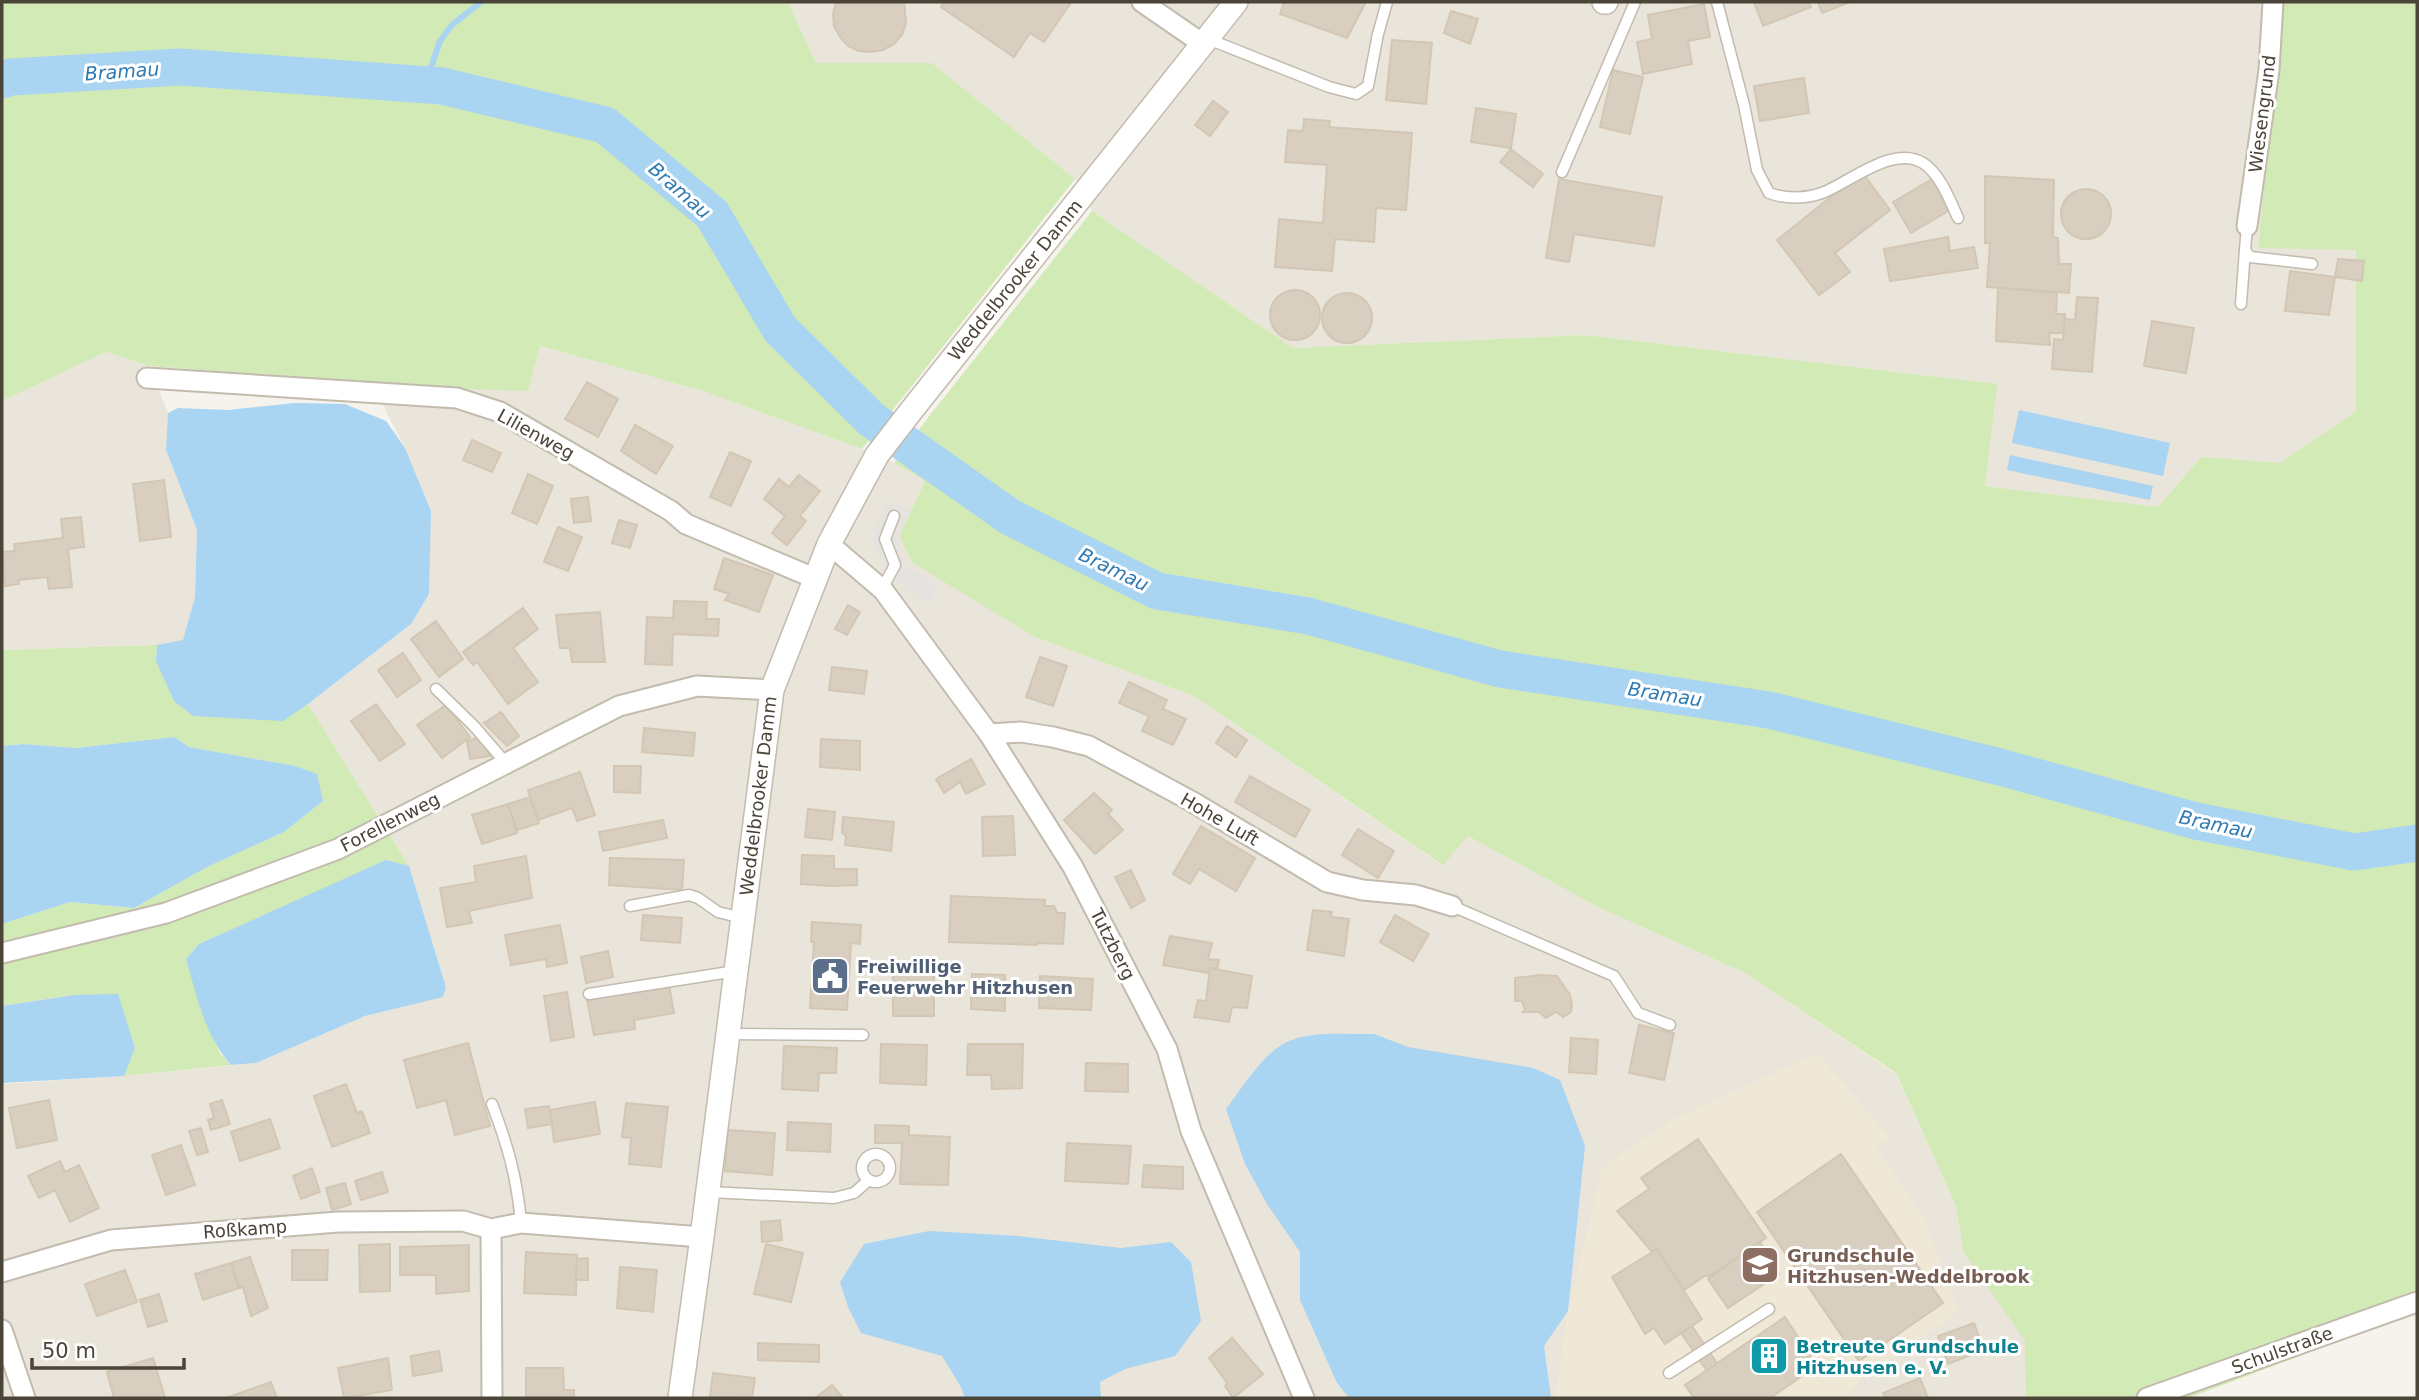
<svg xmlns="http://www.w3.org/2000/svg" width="2419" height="1400" viewBox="0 0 2419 1400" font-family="'DejaVu Sans',sans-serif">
  <rect width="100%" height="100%" fill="#f6f3ec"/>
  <g fill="#eae5da">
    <polygon points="788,2 2282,2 2258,247 2356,250 2356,411 2280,463 2201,457 2158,507 1985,486 1996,384 1585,335 1293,348 1092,211 1075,179 932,63 816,63"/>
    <polygon points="540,346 700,390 862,449 894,463 925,481 899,536 914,563 1035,637 1194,696 1442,865 1468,836 1598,907 1745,973 1896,1074 1956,1206 1963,1251 2026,1341 2026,1398 2,1398 2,1084 124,1076 256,1063 365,1016 443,996 446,986 409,866 308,704 411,624 431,511 405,448 371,382 528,391"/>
    <polygon points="106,352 149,366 168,413 166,450 197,530 195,597 183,641 157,645 2,650 2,401"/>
  </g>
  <polygon fill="#efe8d6" points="1817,1053 1889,1137 1876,1146 1925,1220 1958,1312 1862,1378 1844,1398 1555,1398 1568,1311 1602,1168 1672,1120"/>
  <g fill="#d2eab5">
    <polygon points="2,2 788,2 816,63 932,63 1075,179 862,449 700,390 540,346 528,391 460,389 149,366 106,352 2,401"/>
    <polygon points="2282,2 2417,2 2417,1312 2188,1398 2026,1398 2025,1341 1963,1251 1956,1206 1896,1073 1745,973 1598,907 1468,836 1443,865 1194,696 1035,637 913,563 899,536 925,481 894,463 930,415 1092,211 1293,348 1585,335 1997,384 1985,486 2158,507 2201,457 2280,463 2356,411 2356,250 2258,248"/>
    <polygon points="157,645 156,661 282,721 308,704 409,866 386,861 199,944 186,959 219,1052 231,1065 124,1076 135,1048 73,995 2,1006 2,924 70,902 134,908 209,866 284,832 323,801 316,774 295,766 189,747 174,737 76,748 23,744 2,746 2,650"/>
  </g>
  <polygon fill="#e5e3e0" points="887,500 910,510 899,536 899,550 902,561 909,569 939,586 927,605 886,569 878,555 874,542 875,529"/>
  <g fill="#a9d4f2">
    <polygon points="295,403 345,404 386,421 405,448 431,511 429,594 411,624 308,704 283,721 193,716 174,701 156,661 157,645 183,640 195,597 197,530 166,450 168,413 178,408 228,410"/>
    <polygon points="2019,410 2170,443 2163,476 2012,443"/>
    <polygon points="2010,455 2153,486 2150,500 2007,470"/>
    <polygon points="174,737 189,747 295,766 317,774 323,801 284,832 209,866 134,908 70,902 2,924 2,746 23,744 76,748"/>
    <path d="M386 860 409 866 446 987 443 997 365 1016 256 1063 231 1065C204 1034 197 997 186 959L199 944Z"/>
    <polygon points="118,994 135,1048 124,1076 2,1083 2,1006 74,995"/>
    <path d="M1374 1034 1408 1047 1533 1068 1560 1080 1585 1146 1568 1311 1544 1346 1551 1398H1349L1337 1383 1300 1300V1252L1267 1204 1245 1164 1226 1109C1243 1087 1260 1058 1283 1044 1309 1029 1346 1035 1374 1034Z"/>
    <polygon points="929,1231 1018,1236 1121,1248 1171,1242 1191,1262 1201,1321 1175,1356 1125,1369 1100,1382 1101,1398 965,1398 961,1387 942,1356 861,1333 848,1307 840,1282 864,1244"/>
  </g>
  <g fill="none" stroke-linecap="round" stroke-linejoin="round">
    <polyline stroke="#a9d4f2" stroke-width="6" points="425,85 440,41 452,25 481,2"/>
    <polyline stroke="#a9d4f2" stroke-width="37" points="2,80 11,77 180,67 442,86 605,125 712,214 780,329 872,420 1010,517 1157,591 1308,616 1500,669 1769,710 2000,767 2196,821 2354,852 2417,843"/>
  </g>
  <g fill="#d8cfc1" stroke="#d3c7b4" stroke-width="2">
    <polygon points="836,2 904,2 906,23 902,35 894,44 883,50 871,52 859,51 848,46 840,37 834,26 833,14"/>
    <polygon points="944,2 1067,2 1070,4 1044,42 1030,33 1014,57 941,7"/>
    <polygon points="1284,2 1366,2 1347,38 1280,14"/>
    <polygon points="1754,2 1809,2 1811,7 1763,26"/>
    <polygon points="1818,2 1850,2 1822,13"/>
    <polygon points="1704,4 1710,37 1688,41 1692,64 1643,74 1637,42 1652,39 1648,15"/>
    <polygon points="1451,11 1478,19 1470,44 1444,33"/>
    <polygon points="1392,40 1432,43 1426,104 1386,100"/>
    <polygon points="1613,70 1643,77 1630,134 1600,127"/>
    <polygon points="1804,78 1809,113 1760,121 1754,86"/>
    <polygon points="1213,101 1228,112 1210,136 1195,125"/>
    <polygon points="1476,108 1516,114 1511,148 1471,142"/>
    <polygon points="1304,119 1330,121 1329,127 1412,133 1406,210 1376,208 1374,242 1335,239 1332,271 1275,267 1279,219 1323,223 1327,165 1285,162 1288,130 1303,131"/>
    <polygon points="1511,149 1543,174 1533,187 1500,162"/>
    <polygon points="1862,172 1890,210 1835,253 1850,272 1819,295 1777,240"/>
    <polygon points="1985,176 2054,180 2053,237 2058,238 2059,264 2071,264 2069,293 1987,287 1990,243 1985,243"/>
    <polygon points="1559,179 1662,197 1654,246 1574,234 1569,262 1546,258"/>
    <polygon points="1932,179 1950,210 1911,233 1893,202"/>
    <circle cx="2086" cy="214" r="25"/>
    <polygon points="1948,237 1950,251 1974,247 1978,268 1890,281 1884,249"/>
    <polygon points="2338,259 2364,261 2362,281 2335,277"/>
    <polygon points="2290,271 2335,277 2329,315 2285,311"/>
    <polygon points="1998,288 2057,293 2056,314 2065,314 2064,333 2049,333 2050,345 1996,341"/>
    <circle cx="1295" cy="315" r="25"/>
    <circle cx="1347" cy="318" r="25"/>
    <polygon points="2077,297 2098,298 2092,372 2052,369 2054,339 2063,340 2065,319 2075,320"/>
    <polygon points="2152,321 2194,328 2186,373 2144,366"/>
    <polygon points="587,382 618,399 598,437 565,419"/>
    <polygon points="635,425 673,446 656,474 621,451"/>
    <polygon points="472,440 501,453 492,472 463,460"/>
    <polygon points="730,452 751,461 731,506 710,497"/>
    <polygon points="528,474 553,486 537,524 512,513"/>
    <polygon points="799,475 820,491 800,516 806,521 787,545 772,533 785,516 764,499 779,479 789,487"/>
    <polygon points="164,480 171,537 140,541 133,484"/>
    <polygon points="588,497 591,521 574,523 571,499"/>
    <polygon points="81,517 84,547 68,549 72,587 49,589 47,577 19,580 19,584 5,586 2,552 15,551 14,544 63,538 61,519"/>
    <polygon points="619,520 637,525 630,548 612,543"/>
    <polygon points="558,527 582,537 568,571 544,562"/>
    <polygon points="724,558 773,575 759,612 725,600 729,594 714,589"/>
    <polygon points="674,601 707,602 706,619 719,619 718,636 673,634 672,665 645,664 647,617 673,618"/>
    <polygon points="848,605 860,612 847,635 835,629"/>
    <polygon points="523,608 538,629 513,648 538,682 508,704 477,662 473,665 463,652"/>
    <polygon points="600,612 605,662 572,662 570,648 560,648 556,615"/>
    <polygon points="436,621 463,659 439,677 411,639"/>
    <polygon points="403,653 421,680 397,697 378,670"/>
    <polygon points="1040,657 1067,666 1053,706 1026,697"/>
    <polygon points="832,667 867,671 864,694 829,690"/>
    <polygon points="1129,682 1167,700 1163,709 1186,719 1173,745 1142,731 1149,716 1119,703"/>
    <polygon points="376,704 405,744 380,761 351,721"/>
    <polygon points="446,705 470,737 442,758 417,725"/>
    <polygon points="501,712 519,736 507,746 484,723"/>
    <polygon points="1227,726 1247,740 1236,757 1216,743"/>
    <polygon points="644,728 695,733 693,756 642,752"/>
    <polygon points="480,737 490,756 470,759 467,741"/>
    <polygon points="821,739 860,741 860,770 820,767"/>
    <polygon points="971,759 985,784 966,794 960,782 944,793 936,779"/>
    <polygon points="614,766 641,766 640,793 614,792"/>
    <polygon points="580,772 595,815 577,821 572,808 538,820 528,790"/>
    <polygon points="1250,776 1310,810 1295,837 1235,802"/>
    <polygon points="1094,793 1112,810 1108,814 1123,830 1095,854 1064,820"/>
    <polygon points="530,797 539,823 517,830 508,804"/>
    <polygon points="508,804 517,833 482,844 472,815"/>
    <polygon points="808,809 835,812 832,840 805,837"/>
    <polygon points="1013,816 1015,855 983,856 982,817"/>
    <polygon points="843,817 894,822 891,851 845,845 846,836 842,833"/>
    <polygon points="663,820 667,838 603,851 599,832"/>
    <polygon points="1201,826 1255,858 1236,891 1199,869 1190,884 1173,874"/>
    <polygon points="1358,829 1394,851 1378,878 1342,855"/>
    <polygon points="802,855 834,856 834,869 857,869 857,885 832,886 801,884"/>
    <polygon points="526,856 532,898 469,911 472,923 447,927 440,888 476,882 474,866"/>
    <polygon points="610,858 684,860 682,890 609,885"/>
    <polygon points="1131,870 1145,900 1131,908 1115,877"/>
    <polygon points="951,896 1045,900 1045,906 1054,906 1057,913 1065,913 1063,944 1037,943 1037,945 949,942"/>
    <polygon points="1313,910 1332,912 1331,917 1349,919 1344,956 1307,950"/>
    <polygon points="643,915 682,918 680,943 641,940"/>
    <polygon points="1395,915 1429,934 1413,961 1380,942"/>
    <polygon points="812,922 861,925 860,944 851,943 847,1010 810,1008 814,942 811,942"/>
    <polygon points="560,925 567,963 547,967 546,959 511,965 505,935"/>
    <polygon points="1170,936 1212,943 1208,959 1219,960 1217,969 1210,968 1209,973 1163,965"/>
    <polygon points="608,951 613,977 586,983 581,957"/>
    <polygon points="1210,968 1252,976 1247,1008 1232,1007 1229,1022 1194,1017 1198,1000 1206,1001"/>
    <polygon points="893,972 934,973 934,1016 893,1016"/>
    <polygon points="972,974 1005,975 1005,1011 971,1009"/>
    <polygon points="1541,975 1557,976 1570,995 1572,1005 1571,1012 1563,1017 1556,1012 1546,1018 1539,1012 1523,1012 1525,1010 1522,1001 1515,1001 1515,978"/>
    <polygon points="1040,976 1093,979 1091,1010 1039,1008"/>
    <polygon points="669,985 674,1013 634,1020 635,1029 594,1035 587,1000"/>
    <polygon points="567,992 574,1037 551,1041 544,996"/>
    <polygon points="1639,1025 1674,1033 1664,1080 1629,1073"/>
    <polygon points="1571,1038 1598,1040 1596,1074 1569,1072"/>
    <polygon points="468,1043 490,1126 455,1135 446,1100 417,1108 404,1060"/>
    <polygon points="881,1044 927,1045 926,1085 880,1083"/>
    <polygon points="968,1044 1023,1044 1022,1088 992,1089 991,1075 967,1075"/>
    <polygon points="784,1046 837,1048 836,1073 819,1073 818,1091 782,1089"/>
    <polygon points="1086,1063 1128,1064 1128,1092 1085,1091"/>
    <polygon points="346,1084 357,1113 362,1111 370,1133 332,1147 314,1096"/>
    <polygon points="49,1100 57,1140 17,1148 9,1108"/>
    <polygon points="222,1100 230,1124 211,1130 208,1120 214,1118 210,1104"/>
    <polygon points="595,1102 600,1134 554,1142 550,1110"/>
    <polygon points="626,1103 668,1107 661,1167 629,1164 631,1138 622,1137"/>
    <polygon points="549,1106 552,1124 528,1128 525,1109"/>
    <polygon points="270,1119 280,1148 240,1161 231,1132"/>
    <polygon points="788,1122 831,1124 830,1152 787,1150"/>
    <polygon points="875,1125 909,1126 909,1135 950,1137 948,1185 900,1184 902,1143 875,1143"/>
    <polygon points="201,1128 208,1152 197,1155 189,1131"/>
    <polygon points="728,1130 775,1133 772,1175 725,1171"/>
    <polygon points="1698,1139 1766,1238 1710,1276 1705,1276 1684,1290 1657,1249 1652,1252 1617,1211 1649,1189 1641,1178"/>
    <polygon points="1067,1143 1131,1146 1128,1184 1065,1181"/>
    <polygon points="181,1145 195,1185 166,1195 152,1155"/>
    <polygon points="1841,1154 1943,1303 1859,1361 1757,1212"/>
    <polygon points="60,1161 65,1172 79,1165 99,1208 70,1222 55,1190 39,1198 28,1176"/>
    <polygon points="1144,1165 1183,1167 1183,1189 1142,1187"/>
    <polygon points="312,1168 320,1192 301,1199 293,1176"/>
    <polygon points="382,1172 388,1192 361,1200 355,1181"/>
    <polygon points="345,1183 351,1204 332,1210 326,1188"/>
    <polygon points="780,1220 782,1240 762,1242 761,1222"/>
    <polygon points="1760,1242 1779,1274 1728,1308 1708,1279"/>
    <polygon points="390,1244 390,1291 360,1292 359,1245"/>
    <polygon points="766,1244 803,1253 791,1302 754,1294"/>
    <polygon points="469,1245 469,1291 436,1294 436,1275 400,1275 400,1247"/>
    <polygon points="1657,1249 1702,1319 1665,1344 1654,1328 1645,1334 1612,1277"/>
    <polygon points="292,1250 328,1250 327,1280 292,1280"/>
    <polygon points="526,1252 577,1255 576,1295 524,1293"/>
    <polygon points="250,1257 268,1308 251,1316 243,1287 239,1288 231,1263"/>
    <polygon points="588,1258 588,1280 576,1280 577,1259"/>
    <polygon points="231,1263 239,1288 203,1300 195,1274"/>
    <polygon points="620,1267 657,1270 653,1312 617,1308"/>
    <polygon points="125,1270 137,1302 97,1316 85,1284"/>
    <polygon points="159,1294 167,1321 148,1327 140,1300"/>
    <polygon points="1785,1317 1817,1366 1770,1398 1694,1398 1685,1385"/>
    <polygon points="1974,1323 1984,1350 1948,1364 1938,1336"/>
    <polygon points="1692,1326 1717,1363 1707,1371 1681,1333"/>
    <polygon points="1232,1338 1263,1374 1233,1398 1225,1386 1227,1383 1209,1358"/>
    <polygon points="758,1343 819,1345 819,1362 758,1360"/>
    <polygon points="439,1351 442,1371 413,1376 411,1356"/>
    <polygon points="153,1358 165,1398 114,1398 107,1372"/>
    <polygon points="388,1358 392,1390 344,1398 338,1368"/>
    <polygon points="526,1368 563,1368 564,1390 574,1390 574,1398 526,1398"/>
    <polygon points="713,1373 755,1378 752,1398 710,1397"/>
    <polygon points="1920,1378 1928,1398 1885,1398 1883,1393"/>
    <polygon points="271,1382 277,1398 226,1398"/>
    <polygon points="832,1385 843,1398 815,1398"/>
  </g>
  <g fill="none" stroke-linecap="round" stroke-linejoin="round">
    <g stroke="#c2bbae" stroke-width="13">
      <g id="service">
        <path d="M1717 2 1744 105 1757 170 1769 193C1785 199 1805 199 1822 193 1849 183 1893 144 1923 163 1940 174 1950 200 1958 218"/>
        <polyline points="1208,39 1329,87 1356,94 1368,86 1378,34 1387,2"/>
        <polyline points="1562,172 1635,2"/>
        <polyline points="2247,226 2245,250 2250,257 2312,264"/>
        <polyline points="2241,304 2245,250"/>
        <polyline points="882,589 895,565 885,539 894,516"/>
        <polyline points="436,689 474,726 505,762"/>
        <polyline points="630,906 689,895 698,898 718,912 742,918"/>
        <polyline points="1452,906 1614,976 1638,1013 1670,1025"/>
        <polyline points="589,994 736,971"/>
        <polyline points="729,1034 863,1035"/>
        <path d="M492 1104C508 1146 517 1178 521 1223"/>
        <circle cx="876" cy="1168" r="14"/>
        <polyline points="709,1192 834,1198 854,1193 869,1180"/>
        <polyline points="1669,1373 1769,1309"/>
      </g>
    </g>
    <g stroke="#c2bbae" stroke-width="23">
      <g id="minor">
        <polyline points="1142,2 1203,44"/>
        <polyline points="2247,226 2269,70 2273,2"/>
        <polyline points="147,378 457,398 500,412 671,511 686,524 814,578"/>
        <polyline points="829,544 883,590 989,734 1073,867 1167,1049 1191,1131 1304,1398"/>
        <polyline points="989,734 1021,732 1053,737 1089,746 1191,801 1327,882 1363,890 1416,895 1452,906"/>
        <polyline points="2,953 166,913 338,849 619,706 697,686 772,690"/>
        <polyline points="491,1229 492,1398"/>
        <polyline points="2,1272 111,1240 338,1222 463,1221 491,1229 521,1223 702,1237"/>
        <polyline points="2,1330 25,1398"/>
        <polyline points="2147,1398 2417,1302"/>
      </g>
    </g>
    <g stroke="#c2bbae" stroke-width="26">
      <g id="tertiary">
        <polyline points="1604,2 1606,2"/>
        <polyline points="680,1398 702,1237 772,690 829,544 877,455 911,411 1236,2"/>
      </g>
    </g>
    <use href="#service" stroke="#fff" stroke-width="10"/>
    <use href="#minor" stroke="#fff" stroke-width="19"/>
    <use href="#tertiary" stroke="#fff" stroke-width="23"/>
  </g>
  <defs>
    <g id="civic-square" transform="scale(2.0125)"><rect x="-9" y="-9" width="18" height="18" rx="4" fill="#5c6f8a" stroke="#fff"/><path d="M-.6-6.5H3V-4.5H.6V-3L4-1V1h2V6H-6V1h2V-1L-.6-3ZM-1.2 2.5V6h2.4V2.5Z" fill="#fff"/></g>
    <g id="school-square" transform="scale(2.0125)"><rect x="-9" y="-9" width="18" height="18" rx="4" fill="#8d6e63" stroke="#fff"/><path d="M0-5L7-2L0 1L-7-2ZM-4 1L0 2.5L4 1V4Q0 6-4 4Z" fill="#fff"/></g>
    <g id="building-square" transform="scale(2.0125)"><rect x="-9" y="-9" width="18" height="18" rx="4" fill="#0f9aa8" stroke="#fff"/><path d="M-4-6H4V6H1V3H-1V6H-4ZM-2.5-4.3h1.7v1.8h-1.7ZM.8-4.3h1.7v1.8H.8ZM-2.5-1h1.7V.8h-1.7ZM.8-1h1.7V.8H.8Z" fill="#fff"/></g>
  </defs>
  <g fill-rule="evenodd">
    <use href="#civic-square" x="830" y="976"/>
    <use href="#school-square" x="1760" y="1265"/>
    <use href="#building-square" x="1769" y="1356"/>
  </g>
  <g text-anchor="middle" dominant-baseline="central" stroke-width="6" stroke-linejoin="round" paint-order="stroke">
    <g font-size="18" fill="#4b4439" stroke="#fff">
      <text transform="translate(2262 114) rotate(-83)">Wiesengrund</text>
      <text transform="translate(1015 280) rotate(-51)">Weddelbrooker Damm</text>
      <text transform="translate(536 434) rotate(29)">Lilienweg</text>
      <text transform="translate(758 796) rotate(-83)">Weddelbrooker Damm</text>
      <text transform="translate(1220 819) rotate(30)">Hohe Luft</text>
      <text transform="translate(390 822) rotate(-27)">Forellenweg</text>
      <text transform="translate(1113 944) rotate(63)">Tutzberg</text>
      <text transform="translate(245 1229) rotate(-4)">Roßkamp</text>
      <text transform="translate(2282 1350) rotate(-20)">Schulstraße</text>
    </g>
    <g font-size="18" font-weight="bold" fill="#4e5e75" stroke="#fff" text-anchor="start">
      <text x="857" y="966">Freiwillige<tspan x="857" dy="21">Feuerwehr Hitzhusen</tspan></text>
    </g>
    <g font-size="18" font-weight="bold" fill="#785e54" stroke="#fff" text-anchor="start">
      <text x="1787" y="1255">Grundschule<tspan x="1787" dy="21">Hitzhusen-Weddelbrook</tspan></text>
    </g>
    <g font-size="18" font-weight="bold" fill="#0d838f" stroke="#fff" text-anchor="start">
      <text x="1796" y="1346">Betreute Grundschule<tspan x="1796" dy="21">Hitzhusen e. V.</tspan></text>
    </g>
    <g font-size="19" font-style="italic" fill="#2e7ab2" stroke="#fff">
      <text transform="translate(122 71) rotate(-4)">Bramau</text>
      <text transform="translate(680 190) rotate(41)">Bramau</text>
      <text transform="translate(1114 569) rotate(26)">Bramau</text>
      <text transform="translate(1665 694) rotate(9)">Bramau</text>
      <text transform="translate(2216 824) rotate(12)">Bramau</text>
    </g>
  </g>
  <rect width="2419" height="1400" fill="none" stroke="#4b4439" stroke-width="7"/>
  <path d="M32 1358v10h152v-10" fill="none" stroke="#4b4439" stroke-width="3.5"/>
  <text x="42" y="1358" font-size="21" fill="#4b4439" stroke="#ffffff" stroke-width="5" paint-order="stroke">50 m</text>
</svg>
